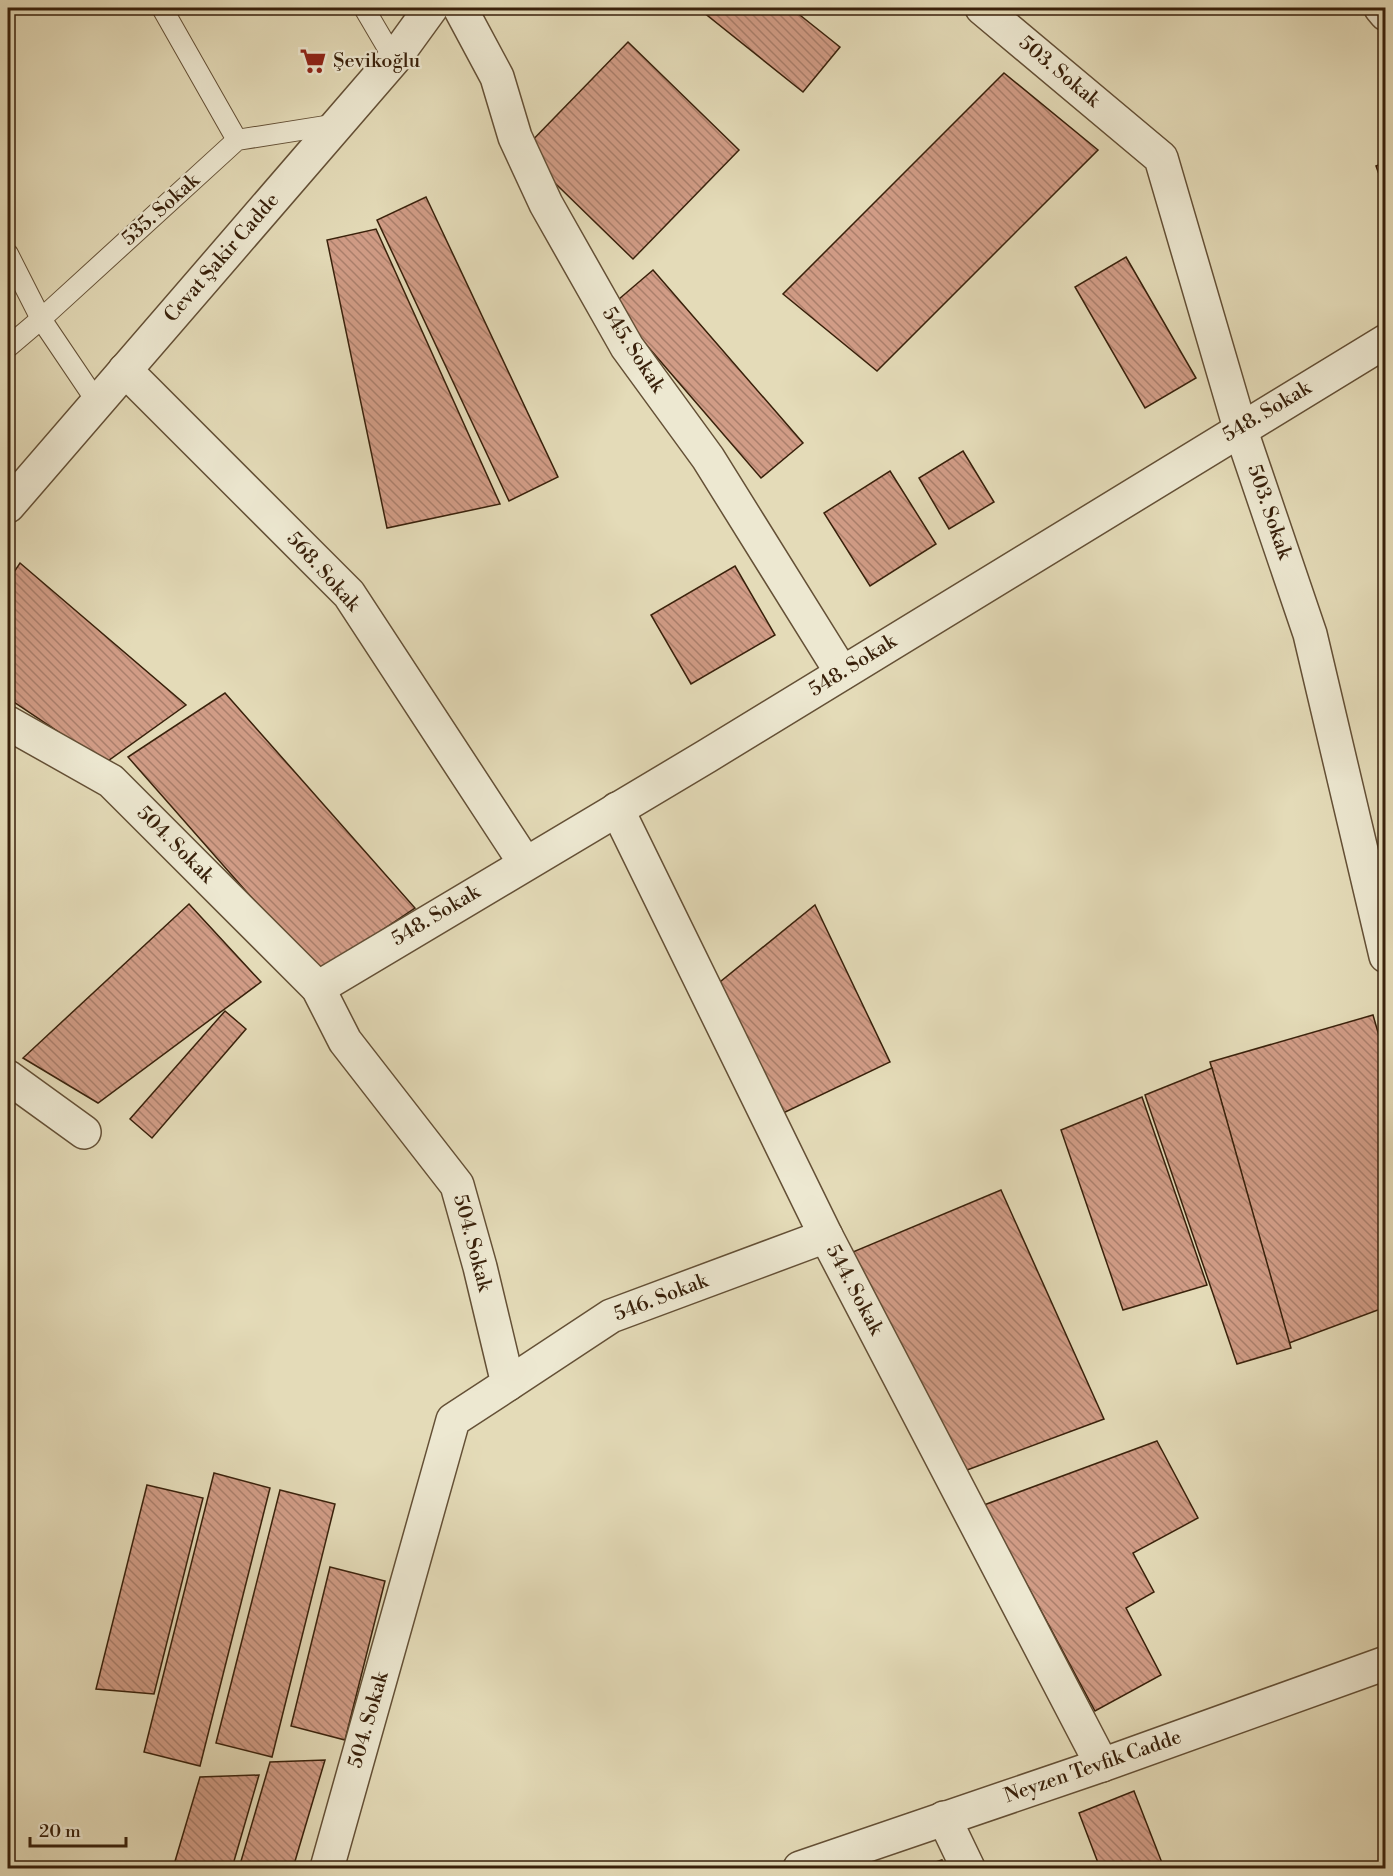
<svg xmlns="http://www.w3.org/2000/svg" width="1393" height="1876" viewBox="0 0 1393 1876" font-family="'Libre Bodoni',serif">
  <defs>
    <pattern id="building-back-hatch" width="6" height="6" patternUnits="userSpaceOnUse" patternTransform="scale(1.5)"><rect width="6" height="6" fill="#d19c86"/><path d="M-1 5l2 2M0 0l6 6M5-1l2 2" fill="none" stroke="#ab7f6c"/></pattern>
  </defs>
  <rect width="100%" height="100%" fill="#e4dbb8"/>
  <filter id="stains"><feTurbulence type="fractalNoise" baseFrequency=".00333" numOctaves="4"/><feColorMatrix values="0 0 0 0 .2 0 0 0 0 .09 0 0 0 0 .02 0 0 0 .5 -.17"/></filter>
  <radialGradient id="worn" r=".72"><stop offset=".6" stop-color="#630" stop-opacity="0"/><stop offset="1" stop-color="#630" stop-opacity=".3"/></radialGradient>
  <g fill="url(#building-back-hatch)" stroke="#39210b" stroke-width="1.5">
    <polygon points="698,8 791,8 840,47 803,92"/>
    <polygon points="628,42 739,150 633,259 522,151"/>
    <polygon points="1004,73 1098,150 877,371 783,294"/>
    <polygon points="1386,162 1386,194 1376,166"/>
    <polygon points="426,197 558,477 509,501 377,220"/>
    <polygon points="376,229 500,504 387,528 327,240"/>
    <polygon points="1126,257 1196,378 1145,408 1075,287"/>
    <polygon points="653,270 803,443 761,478 612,305"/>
    <polygon points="963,451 994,502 949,529 919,478"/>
    <polygon points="890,471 936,544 870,586 824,513"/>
    <polygon points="20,563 186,705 105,763 8,698 8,581"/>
    <polygon points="735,566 775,635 691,684 651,615"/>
    <polygon points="225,693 415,908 318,973 128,757"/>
    <polygon points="189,904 261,982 98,1103 23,1058"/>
    <polygon points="815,905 890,1062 777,1116 715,986"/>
    <polygon points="225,1011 246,1029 152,1138 130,1119"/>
    <polygon points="1373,1015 1386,1060 1386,1307 1289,1343 1210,1062"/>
    <polygon points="1212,1068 1291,1348 1237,1364 1145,1095"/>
    <polygon points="1142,1097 1207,1285 1123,1310 1061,1130"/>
    <polygon points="1001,1190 1104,1419 967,1470 848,1254"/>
    <polygon points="1157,1441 1198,1518 1133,1553 1154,1592 1126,1608 1161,1675 1095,1711 984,1505"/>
    <polygon points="214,1473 270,1488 200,1766 144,1752"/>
    <polygon points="147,1485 203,1498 154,1694 96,1689"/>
    <polygon points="280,1490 335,1504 272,1757 216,1743"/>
    <polygon points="330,1567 385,1581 345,1740 291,1726"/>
    <polygon points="325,1760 293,1868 239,1868 270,1762"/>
    <polygon points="259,1775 232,1868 173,1868 200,1777"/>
    <polygon points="1134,1791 1164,1868 1100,1868 1079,1813"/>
    <polygon points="942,1860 946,1868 917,1868"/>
  </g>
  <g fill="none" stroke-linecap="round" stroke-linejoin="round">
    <g stroke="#645036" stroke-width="22">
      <g id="lane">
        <polyline points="162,8 237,140"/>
        <polyline points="364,8 394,59"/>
        <polyline points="8,254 41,319 97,402"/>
        <polyline points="8,347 41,319 237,140 338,124"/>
      </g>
    </g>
    <g stroke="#645036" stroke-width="36">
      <g id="street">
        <polyline points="460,8 497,77 515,137 546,204 627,347 708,458 842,673"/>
        <polyline points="982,8 1161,158 1240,428 1310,634 1386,956"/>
        <polyline points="1381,8 1386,14"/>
        <polyline points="125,370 349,594 525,863"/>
        <polyline points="8,506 394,59 431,8"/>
        <polyline points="8,723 111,781 318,988 345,1041 457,1185 480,1267 508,1384 453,1420 327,1868"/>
        <polyline points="617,809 826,1236 1102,1765"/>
        <polyline points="318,988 707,756 1386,341"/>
        <polyline points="8,1077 84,1132"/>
        <polyline points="508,1384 611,1316 826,1236"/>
        <polyline points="944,1818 968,1868"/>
        <polyline points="800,1868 1102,1765 1386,1663"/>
      </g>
    </g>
    <use href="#lane" stroke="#ede8d1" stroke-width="20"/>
    <use href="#street" stroke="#ede8d1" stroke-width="33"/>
  </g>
  <defs>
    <g id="supermarket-bare" transform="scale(2.07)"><path d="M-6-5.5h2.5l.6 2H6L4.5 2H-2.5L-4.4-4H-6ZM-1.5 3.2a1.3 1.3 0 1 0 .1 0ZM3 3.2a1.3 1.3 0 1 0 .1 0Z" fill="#8f2418" stroke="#ede8d1" stroke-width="2.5" paint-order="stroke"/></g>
  </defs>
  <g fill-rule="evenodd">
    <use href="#supermarket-bare" x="313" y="61"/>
  </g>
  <g text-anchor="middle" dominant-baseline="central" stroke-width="4.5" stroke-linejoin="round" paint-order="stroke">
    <g font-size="20" fill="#39210b" stroke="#ede8d1" text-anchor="start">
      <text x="333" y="61">Şevikoğlu</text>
    </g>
    <g font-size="20" fill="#39210b" stroke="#ede8d1">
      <text transform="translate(1059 72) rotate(40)">503. Sokak</text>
      <text transform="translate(161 210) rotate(-42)">535. Sokak</text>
      <text transform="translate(222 258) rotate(-49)">Cevat Şakir Cadde</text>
      <text transform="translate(633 350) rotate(57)">545. Sokak</text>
      <text transform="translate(1267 412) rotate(-31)">548. Sokak</text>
      <text transform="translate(1269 512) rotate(71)">503. Sokak</text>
      <text transform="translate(323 572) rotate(48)">568. Sokak</text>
      <text transform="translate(853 666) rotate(-32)">548. Sokak</text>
      <text transform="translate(175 845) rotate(45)">504. Sokak</text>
      <text transform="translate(436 916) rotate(-31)">548. Sokak</text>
      <text transform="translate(472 1243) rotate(75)">504. Sokak</text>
      <text transform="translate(854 1290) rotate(62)">544. Sokak</text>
      <text transform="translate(661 1298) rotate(-21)">546. Sokak</text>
      <text transform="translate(369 1720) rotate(-74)">504. Sokak</text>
      <text transform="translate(1093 1767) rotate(-19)">Neyzen Tevfik Cadde</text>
    </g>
  </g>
  <rect width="1393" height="1876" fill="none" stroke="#e4dbb8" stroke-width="30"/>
  <rect x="9" y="9" width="1375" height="1858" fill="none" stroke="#39210b" stroke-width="3"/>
  <rect x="15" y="15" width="1363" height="1846" fill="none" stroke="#39210b" stroke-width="1.5"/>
  <path d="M30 1837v9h96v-9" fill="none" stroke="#39210b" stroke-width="3"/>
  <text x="39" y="1837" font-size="18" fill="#39210b" stroke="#ede8d1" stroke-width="4.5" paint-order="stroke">20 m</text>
  <rect width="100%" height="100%" filter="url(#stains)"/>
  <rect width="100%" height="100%" fill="url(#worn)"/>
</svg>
